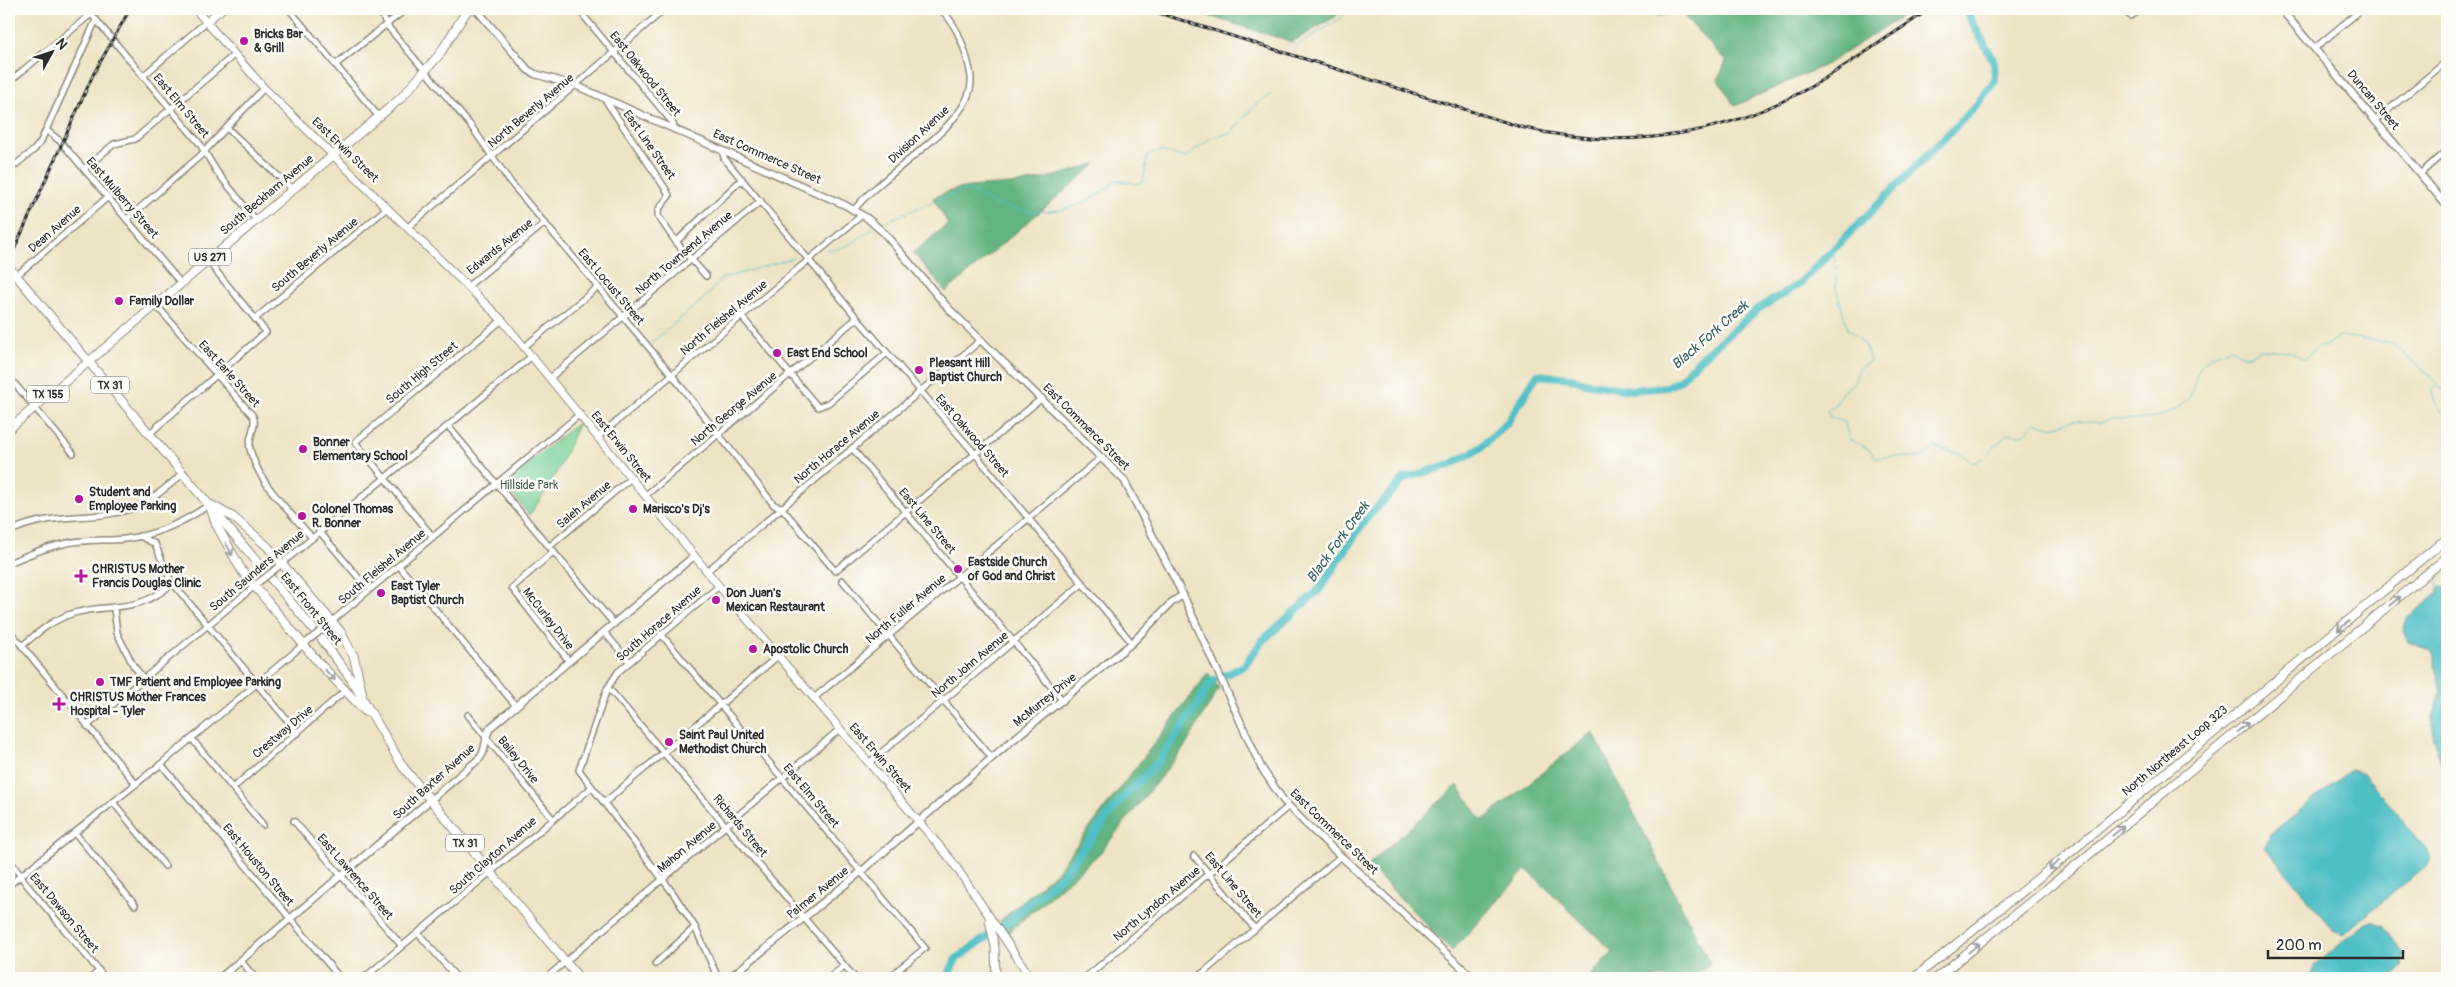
<svg xmlns="http://www.w3.org/2000/svg" width="2456" height="987" viewBox="0 0 2456 987" font-family="Pangolin,sans-serif">
  <rect width="100%" height="100%" fill="#fdfcf7"/>
  <filter id="ink" filterUnits="userSpaceOnUse"><feTurbulence type="fractalNoise" baseFrequency=".02" numOctaves="2"/><feDisplacementMap in="SourceGraphic" scale="10" xChannelSelector="R" yChannelSelector="G"/><feConvolveMatrix kernelMatrix="1 2 1 2 8 2 1 2 1" color-interpolation-filters="sRGB"/></filter>
  <filter id="wash" filterUnits="userSpaceOnUse"><feTurbulence type="fractalNoise" baseFrequency=".0096" numOctaves="4" result="noise"/><feDisplacementMap in="SourceGraphic" scale="20" xChannelSelector="R" yChannelSelector="G"/><feGaussianBlur stdDeviation="1.12" result="paint"/><feColorMatrix in="noise" values="0 0 0 0 0 0 0 0 0 0 0 0 0 0 0 0 0 1.4 0 .05"/><feComposite in="paint" operator="in"/></filter>
  <g filter="url(#wash)">
    <rect width="100%" height="100%" fill="#eee3c5"/>
    <path fill="#78d299" stroke="#527e62" d="M579 422C565 455 552 487 529 515L504 483Z"/>
    <g fill="#62b481" stroke="#467056">
      <polygon points="1186,9 1342,9 1335,17 1292,42"/>
      <polygon points="1650,9 1913,9 1829,63 1735,106 1718,80 1726,61 1679,11 1657,16"/>
      <path d="M1096 164 946 292 913 253 948 224 933 198C961 183 990 187 1020 183 1046 180 1071 171 1096 164Z"/>
      <polygon points="1208,673 1219,688 1186,745 1100,853 1008,933 1000,921 1057,871"/>
      <polygon points="1593,732 1710,963 1693,978 1588,978 1613,952 1526,869 1452,951 1368,865 1458,785 1482,821"/>
    </g>
    <g fill="#50bfc6" stroke="#3e7578">
      <polygon points="2440,586 2447,587 2447,785 2434,739 2432,716 2441,691 2435,666 2435,655 2432,651 2408,642 2403,631 2407,618 2438,594"/>
      <polygon points="2351,770 2364,774 2426,848 2430,858 2426,866 2343,934 2333,930 2265,847 2270,834"/>
      <polygon points="2372,921 2384,926 2404,954 2402,967 2390,978 2311,978 2315,965 2366,923"/>
    </g>
    <g fill="none" stroke-linecap="round" stroke-linejoin="round">
      <g stroke="#50bfc6" stroke-width="1">
        <polyline points="1295,47 1341,18 1348,9"/>
        <path d="M881 223 963 190C976 191 984 200 995 204 1040 218 1082 214 1116 180L1137 184 1143 181 1148 155 1161 151 1185 158 1211 138 1231 133 1255 105 1270 95"/>
        <path d="M827 249C845 252 858 238 873 229"/>
        <polyline points="1833,250 1836,269"/>
        <path d="M1836 275V288L1848 330C1861 338 1867 347 1870 361L1859 368 1854 383 1843 391 1835 405 1827 409 1829 416 1845 423 1849 439 1869 449 1876 458 1891 456 1920 458 1935 447 1958 453 1975 463 1982 458"/>
        <polyline points="651,343 707,296 721,279 793,258"/>
        <path d="M2437 386 2432 390C2433 400 2438 409 2446 415L2447 420"/>
        <path d="M1988 454 2007 434 2023 435 2036 422C2048 429 2060 427 2072 420L2101 423 2112 418 2138 420 2164 415 2176 409 2190 397 2199 367 2211 356 2230 348 2239 354 2248 356 2260 349 2289 351 2305 359 2318 347H2324L2339 336 2392 343 2418 367 2431 375 2437 386 2447 392"/>
        <polyline points="2439,587 2436,581 2447,570"/>
      </g>
      <g stroke="#50bfc6" stroke-width="8">
        <polyline points="1225,675 1244,666 1262,641 1319,590 1365,520 1405,478 1450,465 1479,449 1507,423 1537,375 1571,378 1584,383 1630,390 1667,387 1680,380 1703,356 1758,309 1798,285 1975,107 1995,80 1994,62 1965,9"/>
        <polyline points="1003,926 1064,873 1121,800 1157,763 1199,703 1209,684 1214,680"/>
        <polyline points="947,978 956,959 987,937"/>
      </g>
    </g>
  </g>
  <g filter="url(#ink)">
    <g fill="none" stroke-linecap="round" stroke-linejoin="round">
      <g stroke="#8c8778" stroke-width="8">
        <g id="minor">
          <polyline points="87,9 200,144 217,172 255,219"/>
          <polyline points="289,9 379,117"/>
          <polyline points="378,9 389,28 471,126 511,183 672,375 774,505 781,507 835,571 1042,398"/>
          <polyline points="578,9 672,122 675,129"/>
          <polyline points="2121,9 2131,16 2142,9"/>
          <polyline points="2315,48 2362,9"/>
          <polyline points="335,65 406,9"/>
          <polyline points="143,76 206,22"/>
          <polyline points="9,82 97,9"/>
          <polyline points="604,98 667,191 669,196 658,210 658,216 676,242 706,276"/>
          <polyline points="2376,120 2447,61"/>
          <polyline points="227,128 292,189"/>
          <polyline points="46,130 60,141 180,282"/>
          <polyline points="722,150 724,158 857,318 976,455 1132,643"/>
          <polyline points="84,169 114,144 135,139 234,55"/>
          <polyline points="9,170 34,150 41,141 96,20"/>
          <polyline points="2420,174 2447,150"/>
          <path d="M854 210C880 175 962 130 970 89 973 78 969 66 966 55 961 38 954 21 940 9"/>
          <polyline points="127,219 200,156 264,88"/>
          <polyline points="408,227 665,9"/>
          <polyline points="676,242 742,179"/>
          <polyline points="16,276 108,197"/>
          <polyline points="468,286 545,223"/>
          <path d="M155 304 253 416C258 427 247 437 250 449 259 485 290 511 312 538"/>
          <polyline points="741,316 818,407 828,403 887,353"/>
          <polyline points="255,319 387,208"/>
          <polyline points="524,347 598,287"/>
          <polyline points="9,377 73,453"/>
          <polyline points="550,378 761,201"/>
          <polyline points="448,426 614,624"/>
          <polyline points="150,433 266,332 207,260"/>
          <polyline points="598,437 862,215"/>
          <polyline points="852,448 1063,701"/>
          <polyline points="646,495 857,318"/>
          <path d="M9 532C52 510 95 523 136 507 154 499 169 485 184 473"/>
          <polyline points="320,532 369,590"/>
          <polyline points="140,536 155,544 170,580 298,733"/>
          <polyline points="433,537 355,442 502,320"/>
          <polyline points="550,546 631,478"/>
          <polyline points="554,551 512,588 569,661"/>
          <path d="M9 563C27 555 44 548 63 544 83 539 104 541 125 539 155 535 185 522 210 504"/>
          <polyline points="280,565 532,356"/>
          <polyline points="399,566 516,706"/>
          <polyline points="707,571 981,340"/>
          <polyline points="842,580 992,758"/>
          <polyline points="114,608 117,633 133,665 143,678"/>
          <polyline points="331,622 580,414"/>
          <polyline points="9,630 136,784"/>
          <polyline points="604,632 629,661"/>
          <polyline points="661,634 925,948 888,978"/>
          <path d="M22 646C38 632 54 619 74 613 115 602 136 615 173 583"/>
          <polyline points="607,689 612,692 855,978"/>
          <polyline points="814,698 1102,457"/>
          <polyline points="468,715 552,818"/>
          <polyline points="87,726 256,585"/>
          <polyline points="192,739 263,825"/>
          <polyline points="869,763 1083,583"/>
          <polyline points="161,764 340,978"/>
          <polyline points="233,788 346,690"/>
          <polyline points="113,802 165,866"/>
          <polyline points="604,803 778,656"/>
          <polyline points="294,821 402,946"/>
          <polyline points="75,833 135,905"/>
          <polyline points="1194,856 1255,929"/>
          <polyline points="9,859 27,885 105,978"/>
          <polyline points="9,885 161,764 309,640"/>
          <polyline points="418,933 457,978"/>
          <polyline points="241,961 255,978"/>
          <polyline points="655,964 695,927"/>
          <polyline points="9,975 12,978"/>
          <polyline points="91,978 99,971"/>
          <polyline points="364,978 591,788"/>
          <polyline points="546,978 840,729"/>
          <polyline points="718,978 695,927 673,893 579,770 607,689 618,672 719,586"/>
          <polyline points="829,978 844,966"/>
          <polyline points="1085,978 1289,806"/>
          <polyline points="1197,978 1341,856"/>
        </g>
      </g>
      <g stroke="#8c8778" stroke-width="9">
        <g id="tertiary">
          <polyline points="476,9 528,70 535,74 577,86 845,205 867,218 884,233 949,309 1124,480 1183,595 1261,767 1283,800 1305,823 1473,978"/>
          <polyline points="2281,9 2447,206"/>
          <path d="M220 978 480 758C488 748 483 736 491 727L694 556"/>
          <polyline points="729,978 862,871 1009,743 1132,643 1172,602 1183,595"/>
        </g>
      </g>
      <g stroke="#8c8778" stroke-width="9">
        <g id="secondary">
          <polyline points="195,9 264,88 502,320 719,586 952,861 1031,978"/>
          <polyline points="206,22 222,9"/>
          <polyline points="989,920 995,947 996,978"/>
        </g>
      </g>
      <g stroke="#8c8778" stroke-width="10">
        <g id="primary">
          <polyline points="9,267 321,638 351,679 403,767 579,978"/>
          <polyline points="9,429 401,98 439,55 468,9"/>
          <polyline points="211,505 233,517 267,546 340,631 354,657 362,693"/>
          <polyline points="211,509 216,524 242,571 318,662 366,712"/>
        </g>
      </g>
      <g stroke="#8c8778" stroke-width="10">
        <g id="trunk">
          <polyline points="1914,978 2072,851 2447,538"/>
          <polyline points="1936,978 2080,862 2447,557"/>
        </g>
      </g>
      <use href="#minor" stroke="#fff" stroke-width="5"/>
      <use href="#tertiary" stroke="#fff" stroke-width="6"/>
      <use href="#secondary" stroke="#fff" stroke-width="7"/>
      <use href="#primary" stroke="#fff" stroke-width="8"/>
      <use href="#trunk" stroke="#fff" stroke-width="8"/>
      <g stroke="#2b2b2b" stroke-width="3">
        <g id="rail">
          <path d="M1146 9 1521 127C1607 149 1701 140 1781 102 1812 88 1841 68 1869 50 1889 36 1910 23 1929 9"/>
          <polyline points="9,261 93,75 130,9"/>
        </g>
      </g>
      <use href="#rail" stroke="#fdfcf7" stroke-width="1" stroke-dasharray="4" stroke-linecap="butt"/>
      <g stroke="#8c8778" stroke-width="8" stroke-linecap="butt">
        <g id="minor-bridge">
          <polyline points="259,582 278,567"/>
          <polyline points="309,640 327,626"/>
        </g>
      </g>
      <use href="#minor-bridge" stroke="#fff" stroke-width="5"/>
    </g>
    <defs><path id="oneway-shaft" d="M-6 0H5M1.5-3L5.5 0L1.5 3" fill="none" stroke-width="1.6" stroke-linecap="round" stroke-linejoin="round" transform="scale(1.25)"/></defs>
    <g stroke="#a0a0a0">
      <use href="#oneway-shaft" transform="translate(229 549) rotate(62)"/>
      <use href="#oneway-shaft" transform="translate(2395 601) rotate(-40)"/>
      <use href="#oneway-shaft" transform="translate(2343 626) rotate(140)"/>
      <use href="#oneway-shaft" transform="translate(330 675) rotate(45)"/>
      <use href="#oneway-shaft" transform="translate(2243 727) rotate(-40)"/>
      <use href="#oneway-shaft" transform="translate(2118 831) rotate(-40)"/>
      <use href="#oneway-shaft" transform="translate(2054 865) rotate(141)"/>
      <use href="#oneway-shaft" transform="translate(1974 948) rotate(-39)"/>
    </g>
  </g>
  <g fill="#b5179e" stroke="#fdfcf7" stroke-width="2">
    <circle cx="244" cy="41" r="5"/>
    <circle cx="119" cy="301" r="5"/>
    <circle cx="777" cy="353" r="5"/>
    <circle cx="919" cy="370" r="5"/>
    <circle cx="303" cy="449" r="5"/>
    <circle cx="79" cy="499" r="5"/>
    <circle cx="633" cy="509" r="5"/>
    <circle cx="302" cy="516" r="5"/>
    <circle cx="958" cy="569" r="5"/>
    <path d="M78.5 568.5h5v5h5v5h-5v5h-5v-5h-5v-5h5z"/>
    <circle cx="381" cy="593" r="5"/>
    <circle cx="716" cy="600" r="5"/>
    <circle cx="753" cy="649" r="5"/>
    <circle cx="100" cy="682" r="5"/>
    <path d="M56.5 696.5h5v5h5v5h-5v5h-5v-5h-5v-5h5z"/>
    <circle cx="669" cy="742" r="5"/>
  </g>
  <g text-anchor="middle" dominant-baseline="central" stroke-width="5" stroke-linejoin="round" paint-order="stroke">
    <g fill="#fdfcf7" stroke="#6a6a68" stroke-width="1">
      <rect x="189" y="248.5" width="42" height="17" rx="4"/>
      <rect x="91" y="376.5" width="38" height="17" rx="4"/>
      <rect x="27" y="385.5" width="42" height="17" rx="4"/>
      <rect x="446" y="834.5" width="38" height="17" rx="4"/>
    </g>
    <g font-size="11" font-weight="bold" fill="#2b2b2b">
      <text x="210" y="257">US 271</text>
      <text x="110" y="385">TX 31</text>
      <text x="48" y="394">TX 155</text>
      <text x="465" y="843">TX 31</text>
    </g>
    <g font-size="12" font-weight="bold" fill="#2b2b2b" stroke="#fdfcf7" text-anchor="start">
      <text x="254" y="34">Bricks Bar<tspan x="254" dy="14">&amp; Grill</tspan></text>
      <text x="129" y="301">Family Dollar</text>
      <text x="787" y="353">East End School</text>
      <text x="929" y="363">Pleasant Hill<tspan x="929" dy="14">Baptist Church</tspan></text>
      <text x="313" y="442">Bonner<tspan x="313" dy="14">Elementary School</tspan></text>
      <text x="89" y="492">Student and<tspan x="89" dy="14">Employee Parking</tspan></text>
      <text x="312" y="509">Colonel Thomas<tspan x="312" dy="14">R. Bonner</tspan></text>
      <text x="643" y="509">Marisco's Dj's</text>
      <text x="968" y="562">Eastside Church<tspan x="968" dy="14">of God and Christ</tspan></text>
      <text x="92" y="569">CHRISTUS Mother<tspan x="92" dy="14">Francis Douglas Clinic</tspan></text>
      <text x="391" y="586">East Tyler<tspan x="391" dy="14">Baptist Church</tspan></text>
      <text x="726" y="593">Don Juan's<tspan x="726" dy="14">Mexican Restaurant</tspan></text>
      <text x="763" y="649">Apostolic Church</text>
      <text x="110" y="682">TMF Patient and Employee Parking</text>
      <text x="70" y="697">CHRISTUS Mother Frances<tspan x="70" dy="14">Hospital - Tyler</tspan></text>
      <text x="679" y="735">Saint Paul United<tspan x="679" dy="14">Methodist Church</tspan></text>
    </g>
    <g font-size="12" fill="#2b2b2b" stroke="#fdfcf7">
      <text transform="translate(645 74) rotate(51)">East Oakwood Street</text>
      <text transform="translate(2373 100) rotate(50)">Duncan Street</text>
      <text transform="translate(181 106) rotate(50)">East Elm Street</text>
      <text transform="translate(531 111) rotate(-40)">North Beverly Avenue</text>
      <text transform="translate(919 135) rotate(-43)">Division Avenue</text>
      <text transform="translate(649 145) rotate(55)">East Line Street</text>
      <text transform="translate(345 150) rotate(44)">East Erwin Street</text>
      <text transform="translate(767 157) rotate(24)">East Commerce Street</text>
      <text transform="translate(267 195) rotate(-40)">South Beckham Avenue</text>
      <text transform="translate(122 198) rotate(49)">East Mulberry Street</text>
      <text transform="translate(55 229) rotate(-41)">Dean Avenue</text>
      <text transform="translate(500 247) rotate(-39)">Edwards Avenue</text>
      <text transform="translate(684 253) rotate(-40)">North Townsend Avenue</text>
      <text transform="translate(315 255) rotate(-40)">South Beverly Avenue</text>
      <text transform="translate(611 287) rotate(50)">East Locust Street</text>
      <text transform="translate(724 318) rotate(-40)">North Fleishel Avenue</text>
      <text transform="translate(422 373) rotate(-40)">South High Street</text>
      <text transform="translate(229 374) rotate(48)">East Earle Street</text>
      <text transform="translate(734 409) rotate(-40)">North George Avenue</text>
      <text transform="translate(1086 427) rotate(45)">East Commerce Street</text>
      <text transform="translate(972 436) rotate(49)">East Oakwood Street</text>
      <text transform="translate(621 447) rotate(51)">East Erwin Street</text>
      <text transform="translate(837 447) rotate(-40)">North Horace Avenue</text>
      <text transform="translate(584 505) rotate(-40)">Saleh Avenue</text>
      <text transform="translate(927 521) rotate(50)">East Line Street</text>
      <text transform="translate(382 567) rotate(-40)">South Fleishel Avenue</text>
      <text transform="translate(257 571) rotate(-40)">South Saunders Avenue</text>
      <text transform="translate(311 609) rotate(51)">East Front Street</text>
      <text transform="translate(906 609) rotate(-40)">North Fuller Avenue</text>
      <text transform="translate(548 619) rotate(52)">McCurley Drive</text>
      <text transform="translate(659 624) rotate(-41)">South Horace Avenue</text>
      <text transform="translate(970 665) rotate(-40)">North John Avenue</text>
      <text transform="translate(1045 700) rotate(-39)">McMurrey Drive</text>
      <text transform="translate(283 732) rotate(-40)">Crestway Drive</text>
      <text transform="translate(2175 751) rotate(-40)">North Northeast Loop 323</text>
      <text transform="translate(880 758) rotate(49)">East Erwin Street</text>
      <text transform="translate(518 760) rotate(51)">Bailey Drive</text>
      <text transform="translate(434 782) rotate(-42)">South Baxter Avenue</text>
      <text transform="translate(811 796) rotate(50)">East Elm Street</text>
      <text transform="translate(740 826) rotate(50)">Richards Street</text>
      <text transform="translate(1334 832) rotate(44)">East Commerce Street</text>
      <text transform="translate(687 847) rotate(-40)">Mahon Avenue</text>
      <text transform="translate(493 856) rotate(-41)">South Clayton Avenue</text>
      <text transform="translate(258 865) rotate(50)">East Houston Street</text>
      <text transform="translate(355 877) rotate(49)">East Lawrence Street</text>
      <text transform="translate(1233 885) rotate(50)">East Line Street</text>
      <text transform="translate(818 893) rotate(-39)">Palmer Avenue</text>
      <text transform="translate(1157 904) rotate(-40)">North Lyndon Avenue</text>
      <text transform="translate(64 913) rotate(50)">East Dawson Street</text>
    </g>
    <g font-size="12" fill="#425d4c" stroke="#fdfcf7">
      <text x="529" y="485">Hillside Park</text>
    </g>
    <g font-size="14" font-style="italic" fill="#385f61" stroke="#fdfcf7">
      <text transform="translate(1710 335) rotate(-41)">Black Fork Creek</text>
      <text transform="translate(1338 542) rotate(-54)">Black Fork Creek</text>
    </g>
  </g>
  <rect width="2456" height="987" fill="none" stroke="#fdfcf7" stroke-width="30"/>
  <g transform="translate(52 52) rotate(50)" stroke="#fdfcf7" stroke-width="4" paint-order="stroke">
  <path d="M0-4L9 19L0 12L-9 19Z" fill="#2b2b2b"/>
  <text y="-8" font-size="14" font-weight="bold" text-anchor="middle" fill="#2b2b2b">N</text>
  </g>
  <path d="M2268 950v8h135v-8" fill="none" stroke="#2b2b2b" stroke-width="2.5"/>
  <text x="2276" y="950" font-size="15" fill="#2b2b2b" stroke="#fdfcf7" stroke-width="4" paint-order="stroke">200 m</text>
</svg>
